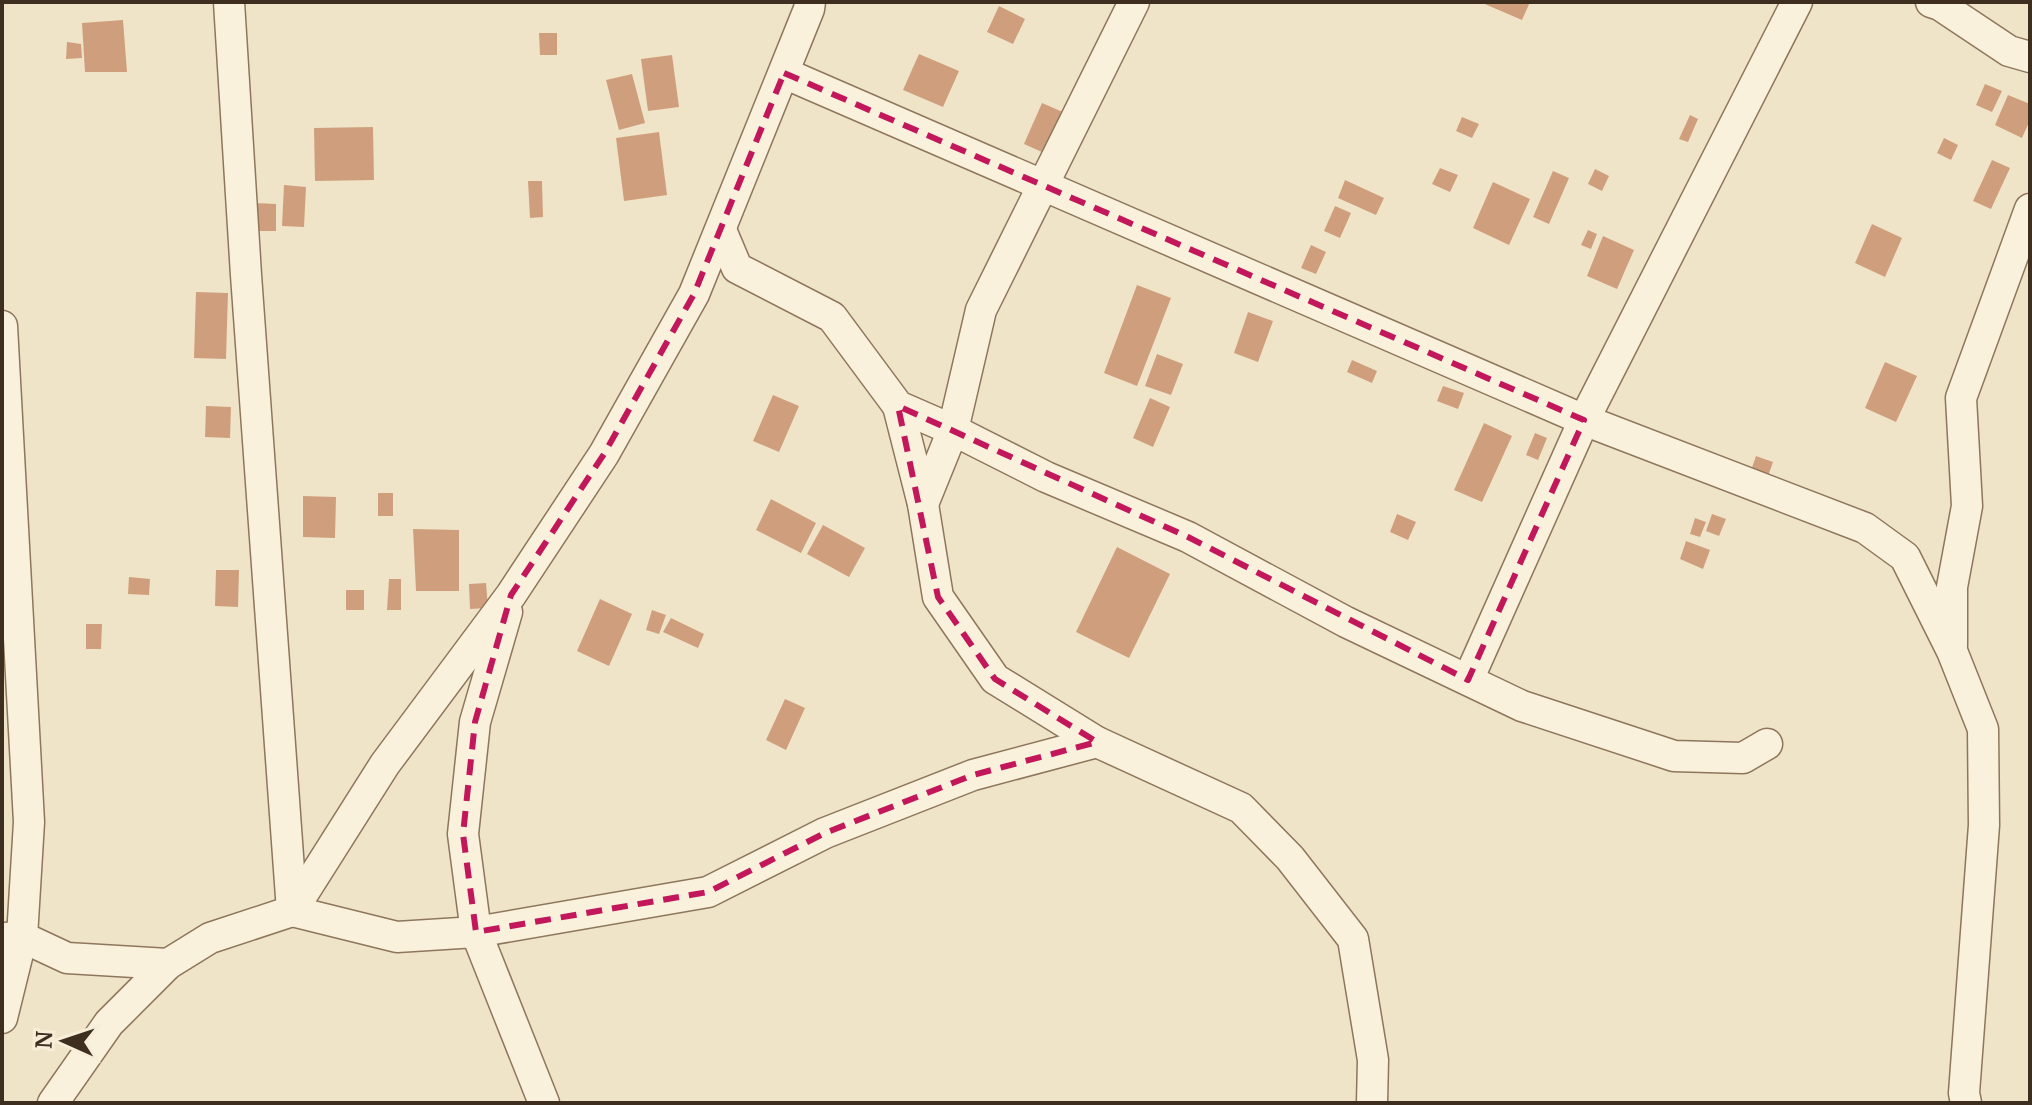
<svg xmlns="http://www.w3.org/2000/svg" width="2032" height="1105" viewBox="0 0 2032 1105" font-family="Merriweather,serif">
  <rect width="100%" height="100%" fill="#f0e4c8"/>
  <g fill="#cf9f7d">
    <polygon points="1480,2 1530,2 1522,20"/>
    <polygon points="999,6 1025,19 1013,44 987,32"/>
    <polygon points="123,20 127,72 85,72 82,23"/>
    <polygon points="539,33 557,33 557,55 540,55"/>
    <polygon points="67,42 81,44 82,58 66,59"/>
    <polygon points="919,54 959,71 943,107 903,90"/>
    <polygon points="672,55 679,107 648,111 641,59"/>
    <polygon points="632,74 645,123 619,130 606,80"/>
    <polygon points="1985,84 2002,91 1992,112 1976,105"/>
    <polygon points="2008,95 2030,104 2030,120 2022,138 1995,125"/>
    <polygon points="1042,103 1072,116 1053,157 1024,144"/>
    <polygon points="1690,115 1698,119 1688,142 1679,139"/>
    <polygon points="1462,117 1479,124 1472,138 1456,131"/>
    <polygon points="373,127 374,180 315,181 314,128"/>
    <polygon points="659,132 667,195 624,201 616,138"/>
    <polygon points="1944,138 1958,145 1951,160 1937,153"/>
    <polygon points="1992,160 2010,168 1991,209 1973,201"/>
    <polygon points="1440,168 1458,175 1450,192 1432,184"/>
    <polygon points="1595,169 1609,176 1602,191 1588,184"/>
    <polygon points="1553,171 1569,178 1549,224 1533,217"/>
    <polygon points="1345,180 1384,198 1376,215 1338,198"/>
    <polygon points="528,181 542,181 543,217 530,218"/>
    <polygon points="1493,182 1530,199 1509,245 1473,228"/>
    <polygon points="284,185 306,187 304,227 282,226"/>
    <polygon points="255,203 276,204 276,231 255,231"/>
    <polygon points="1335,206 1351,213 1340,238 1324,231"/>
    <polygon points="1872,224 1902,238 1885,277 1855,263"/>
    <polygon points="1588,230 1597,234 1591,249 1581,245"/>
    <polygon points="1603,236 1634,250 1617,289 1587,276"/>
    <polygon points="1311,245 1326,252 1316,274 1301,268"/>
    <polygon points="1137,285 1171,298 1137,386 1104,373"/>
    <polygon points="196,292 228,293 226,359 194,358"/>
    <polygon points="1248,312 1273,321 1258,362 1234,353"/>
    <polygon points="1157,354 1183,364 1171,395 1145,386"/>
    <polygon points="1352,360 1377,371 1372,383 1347,372"/>
    <polygon points="1885,362 1917,376 1896,422 1865,408"/>
    <polygon points="1443,386 1464,393 1458,409 1437,401"/>
    <polygon points="773,395 799,406 779,452 753,441"/>
    <polygon points="1150,398 1170,407 1153,447 1133,438"/>
    <polygon points="206,406 231,407 230,438 205,437"/>
    <polygon points="1484,423 1512,436 1482,502 1454,490"/>
    <polygon points="1535,433 1547,438 1538,460 1526,455"/>
    <polygon points="1756,456 1773,462 1766,482 1749,476"/>
    <rect x="378" y="493" width="15" height="23"/>
    <polygon points="303,496 336,497 335,538 303,537"/>
    <polygon points="771,499 816,523 801,553 756,530"/>
    <polygon points="1397,514 1416,522 1408,540 1390,532"/>
    <polygon points="1712,514 1726,519 1719,536 1706,531"/>
    <polygon points="1695,518 1706,522 1700,537 1690,534"/>
    <polygon points="823,525 865,548 849,577 807,554"/>
    <polygon points="413,529 459,530 459,591 416,591"/>
    <polygon points="1686,541 1710,550 1703,569 1680,559"/>
    <polygon points="1117,547 1170,574 1129,658 1076,632"/>
    <polygon points="216,570 239,570 238,607 215,606"/>
    <polygon points="129,577 150,579 149,595 128,594"/>
    <polygon points="389,579 401,579 401,610 387,610"/>
    <polygon points="486,583 488,608 470,609 469,584"/>
    <rect x="346" y="590" width="18" height="20"/>
    <polygon points="600,599 632,614 609,666 577,651"/>
    <polygon points="652,610 666,615 659,634 646,630"/>
    <polygon points="671,618 704,634 698,648 663,632"/>
    <polygon points="86,624 102,624 101,649 86,649"/>
    <polygon points="785,699 805,708 786,750 766,740"/>
  </g>
  <g fill="none" stroke-linecap="round" stroke-linejoin="round">
    <g stroke="#8d765c" stroke-width="33">
      <g id="minor">
        <polyline points="229,2 246,275 292,911 397,937 476,932 708,892 825,833 973,775 1097,742"/>
        <polyline points="1931,2 1940,5 2009,51 2030,57"/>
        <polyline points="784,73 1584,420 1865,528 1905,557 1952,651 1983,729 1984,825 1964,1093 1966,1103"/>
        <polyline points="721,230 737,268 832,317 898,406 953,430 1046,477 1188,537 1346,622 1522,706 1674,756 1743,758 1767,744"/>
        <polyline points="2,326 29,822 22,937 2,1018"/>
        <polyline points="898,406 923,504 938,597 995,679 1097,742 1241,808 1290,858 1353,939 1373,1060 1372,1103"/>
        <polyline points="923,504 953,430 981,310 1134,2"/>
        <polyline points="507,612 475,722 463,834 476,932 544,1103"/>
        <polyline points="1952,645 1952,587 1967,506 1961,398 2030,209"/>
        <polyline points="1468,680 1584,420 1797,2"/>
        <polyline points="4,938 22,937 67,958 168,964"/>
        <polyline points="53,1103 109,1023 168,964 210,938 292,911 385,764 511,595 604,454 694,294 809,9 810,2"/>
      </g>
    </g>
    <use href="#minor" stroke="#faf1dc" stroke-width="30"/>
  </g>
  <path fill="none" stroke="#c2185b" stroke-width="6" stroke-dasharray="16 10" stroke-linejoin="round" d="M784 73 1584 420 1468 680 1188 537 898 406 938 597 995 679 1097 742 973 775 825 833 708 892 476 932 463 834 475 722 511 595 604 454 694 294Z"/>
  <rect width="2032" height="1105" fill="none" stroke="#3d2e20" stroke-width="8"/>
  <g transform="translate(64 1041) rotate(273)" stroke="#f7eed8" stroke-width="6" paint-order="stroke">
  <path d="M0-6L14 30L0 20L-14 30Z" fill="#3d2e20"/>
  <text y="-12" font-size="22" font-weight="bold" text-anchor="middle" fill="#3d2e20">N</text>
  </g>
</svg>
